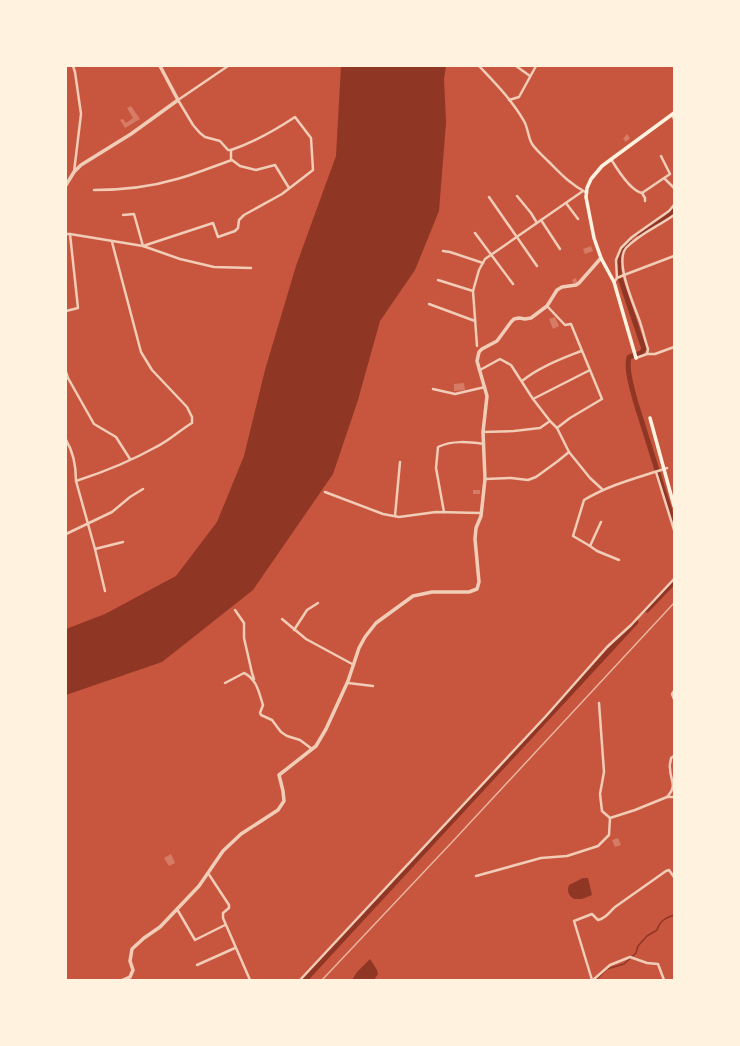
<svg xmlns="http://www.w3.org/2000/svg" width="740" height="1046" viewBox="0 0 740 1046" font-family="Mulish,sans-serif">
  <rect width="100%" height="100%" fill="#c8553d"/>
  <g fill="#8f3625">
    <polygon points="341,66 446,66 444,79 446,123 439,211 415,270 380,321 358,400 333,474 253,590 162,662 66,695 66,629 105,614 176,576 217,522 244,456 265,370 296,266 336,156"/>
    <path d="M583 878H588L592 895 582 899H574C568 895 567 891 569 885Z"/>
    <polygon points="370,959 377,970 378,974 374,980 352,980 357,972"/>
  </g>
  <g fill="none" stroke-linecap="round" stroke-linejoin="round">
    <path stroke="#8f3625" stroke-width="1.5" d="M596 980 607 969 624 964 636 953 638 946 647 936 657 930C660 921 665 918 674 915"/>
    <g stroke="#8f3625" stroke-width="5">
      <polyline points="640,235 667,217 674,210"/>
      <path d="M630 242C619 253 617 263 620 278L644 349 641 353 629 357C626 370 632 387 635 400L674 524"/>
      <polyline points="647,610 674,582"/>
      <polyline points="305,980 636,622"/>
    </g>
  </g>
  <g fill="#d67c66">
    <polygon points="131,106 140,119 125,128 120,120 123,119 126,123 133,118 127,108"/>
    <polygon points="627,134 630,138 626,142 623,139"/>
    <polygon points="591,246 593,251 585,254 583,249"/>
    <polygon points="576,278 577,282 574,284 572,280"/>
    <polygon points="555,317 559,326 553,329 549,319"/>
    <polygon points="464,383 465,390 454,391 454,384"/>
    <rect x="473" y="490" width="7" height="4"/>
    <polygon points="618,838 621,845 615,847 612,840"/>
    <polygon points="171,854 175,863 169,866 164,858"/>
  </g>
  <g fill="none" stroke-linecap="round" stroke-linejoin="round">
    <g stroke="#f1ccb7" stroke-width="2.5">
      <polyline points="73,66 75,72 81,114 74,172"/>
      <path d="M479 66C495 83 512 100 524 121 528 128 528 137 532 144 537 151 543 156 549 162 561 174 571 185 587 193"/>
      <polyline points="516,66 530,76"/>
      <polyline points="509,100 519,97 536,66"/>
      <polyline points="672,115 674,119"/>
      <polyline points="231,150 231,160"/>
      <path d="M611 159C617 169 631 191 642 193L645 198V201"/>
      <polyline points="665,179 674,188"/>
      <path d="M94 190C122 190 150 187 177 179 196 174 214 166 232 160L240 166 256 170 275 165 289 188"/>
      <polyline points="642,193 670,174 661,156"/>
      <polyline points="517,196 531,213 537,223"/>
      <polyline points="489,197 537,266"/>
      <polyline points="566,203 578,219"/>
      <polyline points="123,215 134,214 143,246 180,259 214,267 251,268"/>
      <polyline points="541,220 560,249"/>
      <polyline points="475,233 513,284"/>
      <path d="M66 234H70L143 246 213 223 218 237 235 231 238 228 239 220 244 215 282 194 313 170 311 138 295 117C274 131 254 142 231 150H228L220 141 205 137 200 133 193 125 178 100 228 66"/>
      <polyline points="443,251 450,252 483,263"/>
      <polyline points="617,278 616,260 621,248 632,237 669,211 674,205"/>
      <polyline points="438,280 473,291"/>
      <polyline points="614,282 617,278 624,275 674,256"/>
      <polyline points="429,304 475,321"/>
      <polyline points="547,306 565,325 571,324 590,370"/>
      <polyline points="66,311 78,308 70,234"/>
      <polyline points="477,346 473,291 479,270 485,259 583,191"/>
      <polyline points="647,354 655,354 674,347"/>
      <path d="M636 358 647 354 648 349C645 340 643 331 640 322 635 307 614 262 626 248 639 234 659 226 674 215"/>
      <polyline points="480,370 500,359 511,365 533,399 550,421 557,428 569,452 590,478 602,489"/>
      <polyline points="66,372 68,378 66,379"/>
      <polyline points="68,378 94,424 116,437 130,459"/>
      <path d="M522 381C539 367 561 359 581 351"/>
      <polyline points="433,389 455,394 485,387"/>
      <polyline points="533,399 590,370 602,399 570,418 557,428"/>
      <polyline points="483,432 514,431 540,428 550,421"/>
      <path d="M66 440C74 453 76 466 76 481 104 472 131 461 156 447 169 441 180 430 192 423V417L187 407 152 370 141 352 112 242"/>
      <polyline points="656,472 674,530"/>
      <polyline points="485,479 511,478 528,480 536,477 558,461 569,452"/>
      <polyline points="76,481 95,549 105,591"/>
      <polyline points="325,492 383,514 399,517 436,512 481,513"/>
      <path d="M444 512 436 468 438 447C452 440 469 442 484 444"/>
      <polyline points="395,516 400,462"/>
      <path d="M601 522 590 546 573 536 584 500C611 484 637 478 667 468"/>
      <polyline points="66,534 112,512 130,497 143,489"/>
      <polyline points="590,546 597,551 619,560"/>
      <polyline points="95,549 123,542"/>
      <polyline points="235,610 244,623 244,638 252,673 254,679"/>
      <polyline points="282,619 306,639 354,665"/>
      <polyline points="294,630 307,610 318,603"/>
      <path d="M225 683 244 673C257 679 259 693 263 705L260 713 261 715 272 720 281 732 287 736 300 740 312 749"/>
      <polyline points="348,683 373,686"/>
      <polyline points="674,691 672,694 674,699"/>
      <polyline points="599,703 604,772 600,794 602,811 610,818"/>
      <path d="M667 797C678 785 670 781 670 768 669 765 671 761 671 758L674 756"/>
      <polyline points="208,873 229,905 229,908 223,913 223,918 250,980"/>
      <polyline points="476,876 541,858 567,856 598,846 609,835 610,818 635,810 667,797 674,797"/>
      <polyline points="177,909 195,940 225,925"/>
      <polyline points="197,965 235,948"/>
      <polyline points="300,980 546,716 607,647 631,625 674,579"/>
      <path d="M592 980 574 921 592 914 598 920C607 918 609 912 615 907 632 895 649 883 666 871L669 870 674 877"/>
      <polyline points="593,980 610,965 630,957 647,963 658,964 664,980"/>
    </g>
    <g stroke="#f1ccb7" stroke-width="3.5">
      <polyline points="66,185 74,172 81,165 131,134 178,100 160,66"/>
      <polyline points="123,980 130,977 133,970 130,961 132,949 144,938 160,927 199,886 223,851 241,834 278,810 284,801 283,791 279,775 316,746 326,729 348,681 359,648 365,637 376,623 413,596 432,592 469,592 477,589 479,582 475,539 476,528 481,516 485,479 483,432 487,396 477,361 479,352 482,349 497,341 511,322 514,319 519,318 525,319 531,318 547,306 557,290 562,287 576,285 579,283 601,258"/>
    </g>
    <g stroke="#fff3e0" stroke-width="3.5">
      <polyline points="636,358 614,282 601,258 594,238 586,197 587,188 591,179 602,166 674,113"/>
      <polyline points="650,418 674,506"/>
    </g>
    <polyline stroke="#e9b49f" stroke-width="1.5" points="322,980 454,840 674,603"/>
  </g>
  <rect width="740" height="1046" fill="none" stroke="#fff3e0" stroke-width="134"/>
</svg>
